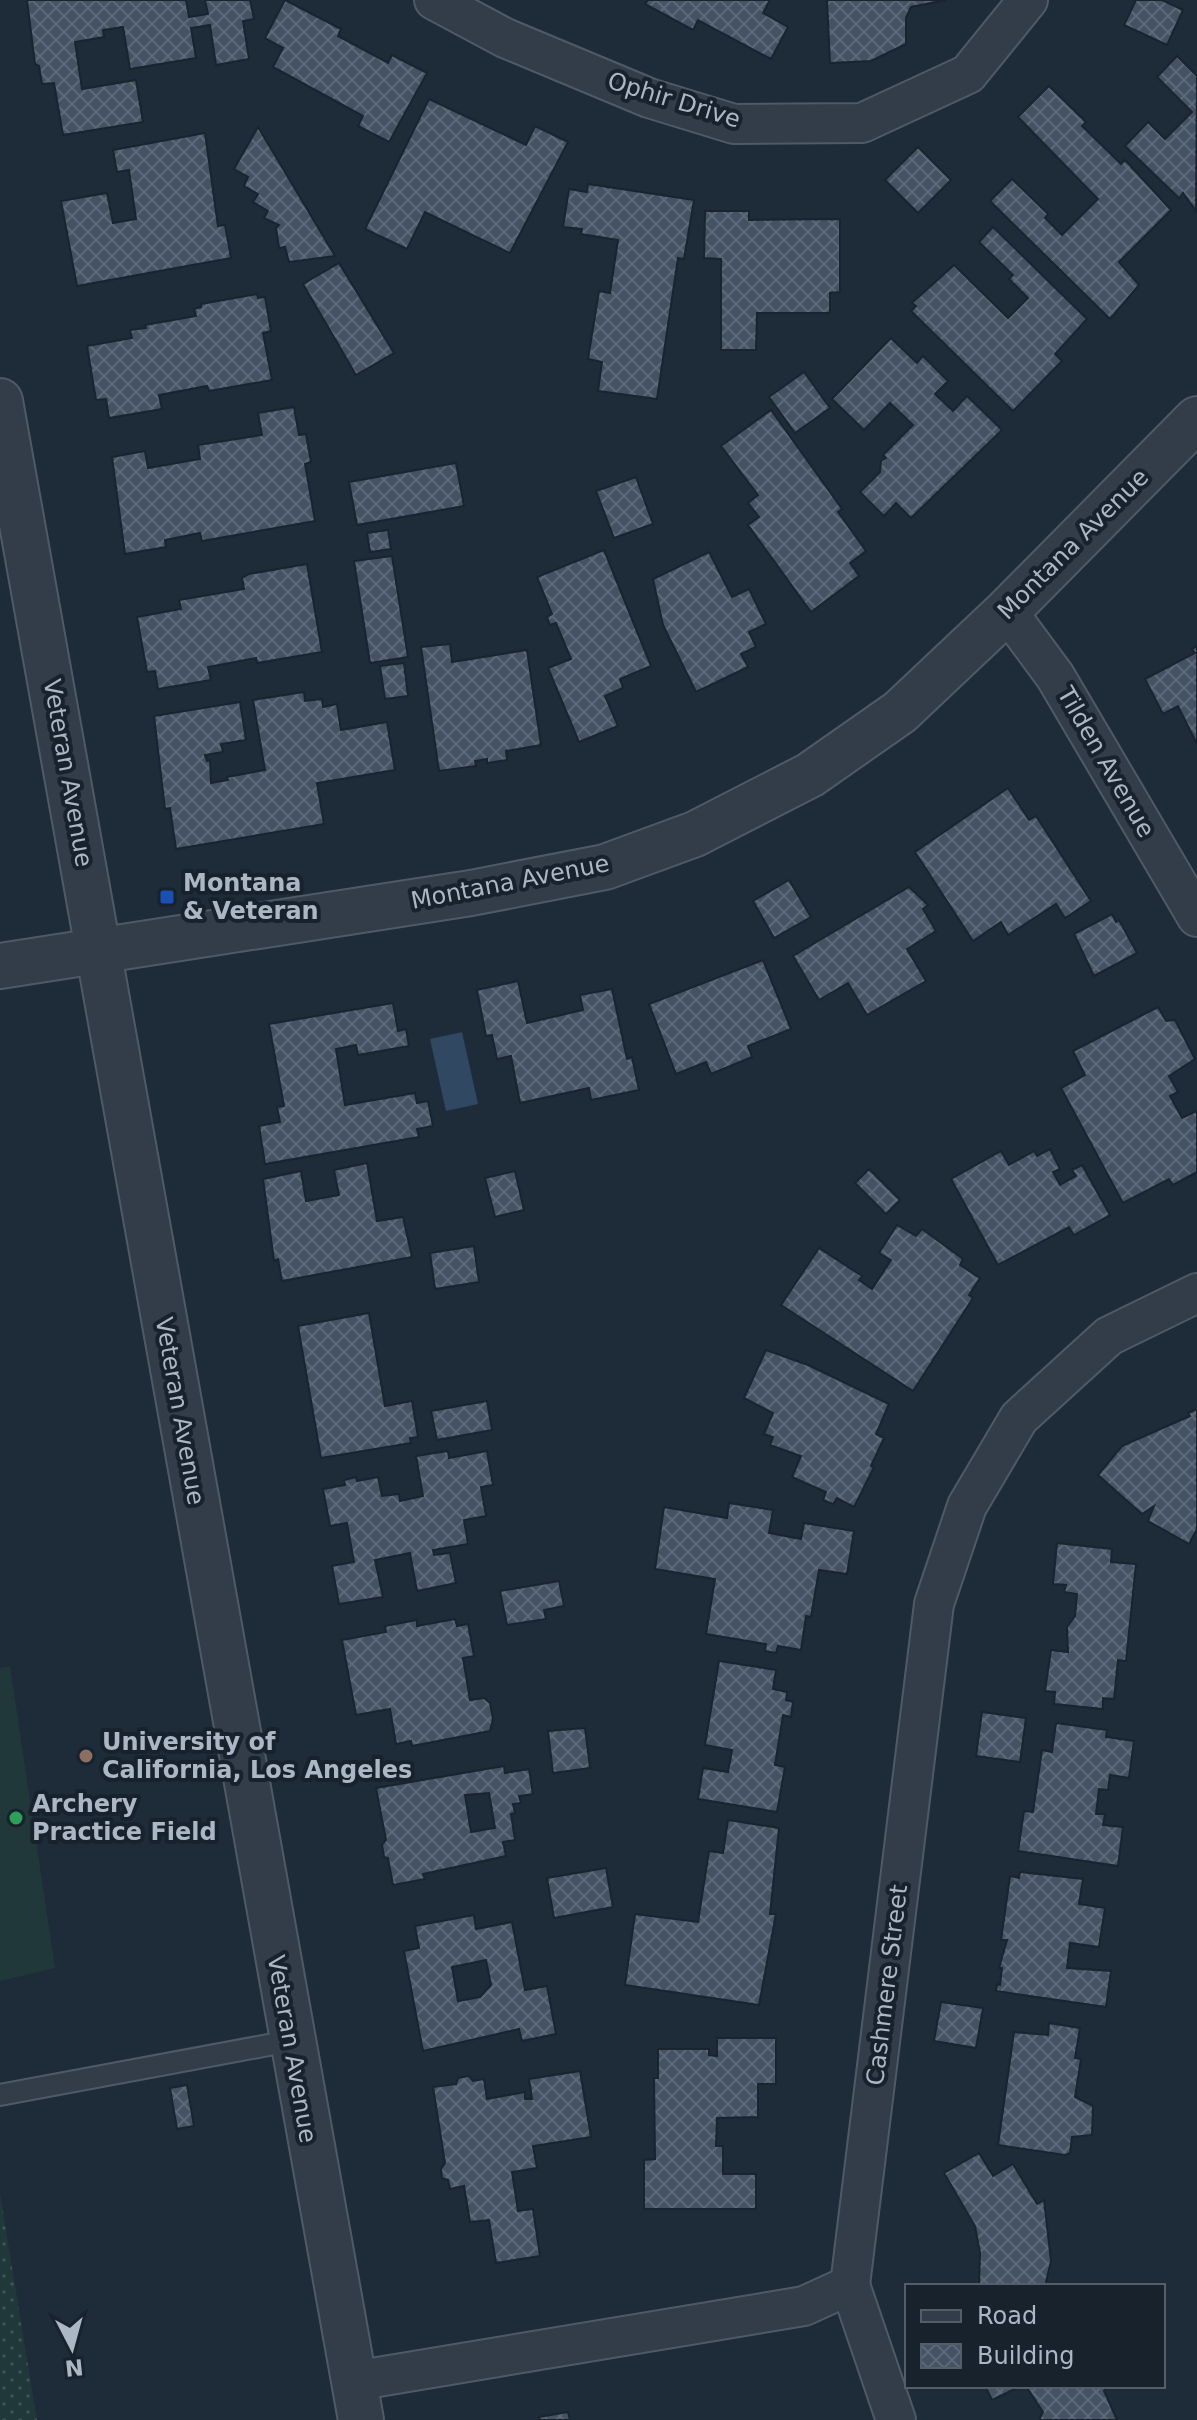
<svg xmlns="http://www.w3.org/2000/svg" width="1197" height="2420" viewBox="0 0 1197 2420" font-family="'DejaVu Sans',sans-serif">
  <defs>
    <pattern id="grass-dots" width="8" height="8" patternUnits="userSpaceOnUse" patternTransform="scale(2)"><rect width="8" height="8" fill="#20383a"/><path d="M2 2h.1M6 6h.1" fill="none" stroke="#3e5355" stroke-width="1.8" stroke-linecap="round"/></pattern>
    <pattern id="building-cross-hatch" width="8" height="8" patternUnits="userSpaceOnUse" patternTransform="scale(2)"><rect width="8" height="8" fill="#445263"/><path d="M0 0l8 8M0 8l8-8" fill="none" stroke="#5c6978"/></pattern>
  </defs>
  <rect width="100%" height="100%" fill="#1e2b39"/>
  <polygon fill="url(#grass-dots)" points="0,2194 37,2420 0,2420"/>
  <polygon fill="#20383a" points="10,1666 55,1968 0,1981 0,1668"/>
  <polygon fill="#304861" points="462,1032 478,1104 446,1111 430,1039"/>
  <g fill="url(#building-cross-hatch)" stroke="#19242f" stroke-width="2" fill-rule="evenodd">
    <polygon points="27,0 186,0 189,17 208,14 205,0 250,0 254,19 243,21 249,59 216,65 210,25 191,28 196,58 130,69 123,27 103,30 104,37 75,42 82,89 136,80 143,122 63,135 54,83 42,84 39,66 35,64"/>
    <polygon points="285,0 341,29 338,36 388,63 392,55 427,73 389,142 358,126 363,116 273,67 283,48 265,38"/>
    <polygon points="648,0 770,0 763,13 788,27 771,59 698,20 693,30 645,4"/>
    <polygon points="827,0 946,0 911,7 906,18 906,44 871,61 830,63"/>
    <polygon points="1136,0 1162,0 1183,10 1167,45 1124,25"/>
    <polygon points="1177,56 1197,76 1196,211 1183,193 1179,198 1125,146 1148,122 1165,139 1192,112 1157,77"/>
    <polygon points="1049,86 1086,122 1082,126 1121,164 1125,160 1171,210 1119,262 1139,285 1110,319 990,201 1012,179 1048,214 1045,218 1062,235 1098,199 1018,117"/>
    <polygon points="429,99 526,145 535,126 568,142 510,253 425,212 407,249 365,229"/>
    <polygon points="258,127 335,256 289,262 285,247 279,248 276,228 279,225 264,218 268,211 253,202 258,194 244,186 248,177 234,169"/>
    <polygon points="205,133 218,226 225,225 231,258 77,286 61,201 107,193 113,223 136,219 129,170 117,172 113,150"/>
    <polygon points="918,147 951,180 918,213 885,180"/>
    <polygon points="588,184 694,200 684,259 678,258 657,399 598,391 602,362 588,359 599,291 610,293 618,240 581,234 582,229 563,227 569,189 587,192"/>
    <polygon points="705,211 749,211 749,220 840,219 840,292 830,293 830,313 757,313 756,350 721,350 721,259 704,258"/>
    <polygon points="993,227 1087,319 1055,354 1062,361 1013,411 911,311 916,306 912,303 954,265 1008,318 1028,298 1009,279 1013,275 979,242"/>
    <polygon points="339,263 394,353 356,375 303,284"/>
    <polygon points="257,294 258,298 265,297 271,331 263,333 272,380 209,391 207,386 159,395 162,409 109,418 106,399 96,400 87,346 132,338 130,330 146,328 145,325 196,316 194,309 201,307 201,304"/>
    <polygon points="891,338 917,363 923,356 948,381 935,394 953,411 967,396 1002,430 911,518 896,503 884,516 860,492 880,472 881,461 886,458 883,455 913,425 890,403 864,430 832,399"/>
    <polygon points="804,372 830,408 795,433 769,397"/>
    <polygon points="294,407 299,435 306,434 311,462 305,464 315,521 202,541 200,533 165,540 166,547 125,554 112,457 145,451 148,468 200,459 198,445 262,435 258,413"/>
    <polygon points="771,410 842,509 838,512 866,551 850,563 859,576 811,612 748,525 759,517 748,503 758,495 721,446"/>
    <polygon points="456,463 464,506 357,525 349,482"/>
    <polygon points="636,477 653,524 614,538 596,491"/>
    <polygon points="388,530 391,549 370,552 367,533"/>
    <polygon points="604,550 651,666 620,679 623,688 605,696 618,726 579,742 548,668 571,659 556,623 550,625 547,617 552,614 537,577"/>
    <polygon points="709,552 732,597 749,589 766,624 749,632 756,647 741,654 748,667 696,692 663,625 653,579"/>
    <polygon points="392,556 408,657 370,663 354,561"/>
    <polygon points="307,564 322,652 257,663 256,658 208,667 211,680 158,689 155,671 147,672 137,617 181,609 179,600 244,589 242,578 249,574"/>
    <polygon points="450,644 452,662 527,650 541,745 506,751 507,760 487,763 487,759 475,761 476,766 439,771 421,647"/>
    <polygon points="1197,646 1197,744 1178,706 1163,714 1145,679 1195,653 1192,649"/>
    <polygon points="404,663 408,696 385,699 380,666"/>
    <polygon points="304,692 305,701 322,699 323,707 337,704 341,730 387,722 395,770 317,783 324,824 176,849 170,808 165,809 154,716 240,702 246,740 221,744 223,752 205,755 207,761 210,760 211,783 228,780 227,777 265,770 253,700"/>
    <polygon points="1008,788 1029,820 1036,816 1091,901 1065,918 1056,904 1008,935 1001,922 973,941 915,852"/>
    <polygon points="789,880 811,917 774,938 753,901"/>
    <polygon points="909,887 928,905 923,909 936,931 907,949 926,981 867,1015 848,983 819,1000 793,956"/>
    <polygon points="1112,914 1116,922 1119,920 1137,953 1094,976 1074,934"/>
    <polygon points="763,960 791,1029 748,1046 752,1057 711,1074 706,1062 676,1074 649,1004"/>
    <polygon points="518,981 527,1023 583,1010 580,995 612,989 627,1059 632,1057 639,1090 591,1100 589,1088 520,1103 511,1056 497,1059 492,1035 486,1036 477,990"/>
    <polygon points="393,1003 398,1031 406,1029 409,1046 358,1055 356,1045 336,1049 345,1105 415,1093 417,1103 428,1101 433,1126 417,1129 419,1137 265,1164 259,1126 280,1122 277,1107 284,1106 269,1024"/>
    <polygon points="1158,1007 1166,1021 1175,1020 1195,1059 1169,1076 1178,1092 1170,1096 1182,1118 1197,1111 1197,1172 1173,1185 1169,1179 1123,1203 1061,1088 1085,1075 1073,1051"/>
    <polygon points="1050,1149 1060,1169 1053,1172 1060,1185 1076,1176 1072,1170 1082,1165 1110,1215 1074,1235 1069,1227 998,1265 951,1179 1001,1151 1009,1165 1034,1151 1037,1156"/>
    <polygon points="367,1163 377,1221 403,1217 412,1257 282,1281 278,1259 274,1261 263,1179 301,1171 306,1201 339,1195 334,1170"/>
    <polygon points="869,1169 900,1200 886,1214 855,1183"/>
    <polygon points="515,1171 524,1210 495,1217 485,1178"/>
    <polygon points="897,1225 916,1236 922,1229 963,1259 960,1265 980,1278 969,1295 973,1298 913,1391 781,1305 819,1248 862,1276 859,1280 872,1289 891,1260 879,1253"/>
    <polygon points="474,1246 479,1282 435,1289 430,1253"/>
    <polygon points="369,1313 385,1406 412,1401 418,1437 410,1438 411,1443 321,1458 298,1326"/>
    <polygon points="766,1350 808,1365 889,1404 876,1434 884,1438 871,1466 874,1467 854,1507 837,1498 833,1504 823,1500 826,1492 792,1477 801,1456 770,1445 773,1437 764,1434 773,1413 744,1398"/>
    <polygon points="487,1401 492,1430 437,1440 431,1411"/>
    <polygon points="1197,1409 1197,1529 1189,1544 1148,1521 1154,1506 1142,1514 1098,1475 1122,1446 1190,1416 1188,1413"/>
    <polygon points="448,1451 449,1458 487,1451 493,1485 481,1487 486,1516 464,1520 468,1544 433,1550 434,1555 450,1553 456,1583 417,1591 410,1553 375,1560 383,1597 339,1604 332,1566 354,1562 347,1523 330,1526 323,1489 345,1485 344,1480 356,1477 357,1481 378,1477 382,1496 399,1494 400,1501 423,1496 416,1456"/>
    <polygon points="729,1503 773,1510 769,1533 801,1539 804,1523 854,1531 847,1574 819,1570 811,1617 806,1616 801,1650 778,1646 776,1653 765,1651 766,1644 706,1634 715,1579 655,1569 664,1507 727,1518"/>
    <polygon points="1057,1543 1112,1549 1111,1562 1136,1564 1126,1661 1118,1660 1114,1699 1103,1698 1103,1709 1054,1704 1055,1692 1045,1691 1051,1650 1068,1652 1067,1627 1075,1616 1077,1594 1064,1592 1066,1585 1053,1584"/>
    <polygon points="559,1581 564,1606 544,1610 546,1619 507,1625 500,1591"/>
    <polygon points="455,1619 457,1626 468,1624 474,1656 463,1658 470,1700 484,1698 490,1703 493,1719 490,1731 412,1746 411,1741 396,1744 390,1709 356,1715 342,1640 386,1632 385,1626 417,1620 417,1626"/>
    <polygon points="719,1661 776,1670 773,1689 787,1692 786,1700 793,1702 791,1717 783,1715 775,1765 785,1767 777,1812 698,1799 703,1768 728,1772 732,1750 705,1745"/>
    <polygon points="982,1712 1026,1718 1020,1762 976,1756"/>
    <polygon points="1056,1723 1107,1730 1106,1737 1134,1741 1129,1778 1110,1775 1108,1790 1099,1789 1096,1814 1105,1814 1103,1825 1123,1827 1118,1866 1018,1851 1024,1811 1033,1812 1042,1750 1052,1752"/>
    <polygon points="585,1728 590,1768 553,1773 548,1731"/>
    <path d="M504 1766 505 1773 529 1769 533 1794 519 1796 521 1803 513 1804 515 1813 511 1814 515 1840 503 1842 506 1856 423 1874 425 1879 393 1885 388 1858 384 1857 382 1845 386 1840 376 1788ZM489 1793 495 1828 471 1832 465 1795Z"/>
    <polygon points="728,1820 779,1828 770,1914 776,1914 759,2005 625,1985 635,1914 698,1922 709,1851 723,1853"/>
    <polygon points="606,1868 613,1907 554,1918 547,1878"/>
    <polygon points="1020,1872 1083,1879 1079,1904 1105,1908 1099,1947 1070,1943 1067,1968 1111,1971 1106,2007 996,1991 997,1984 1000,1985 1002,1968 999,1968 1007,1940 1001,1940 1010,1876 1019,1878"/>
    <path d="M474 1915 476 1929 512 1922 525 1990 547 1986 556 2034 522 2041 519 2029 423 2051 404 1951 419 1948 415 1926ZM486 1960 491 1985 480 1997 458 2001 452 1967Z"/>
    <polygon points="941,2002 983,2008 976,2048 934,2041"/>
    <polygon points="1049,2023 1080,2028 1075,2058 1081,2059 1075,2097 1093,2106 1092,2135 1072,2137 1070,2153 1065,2155 998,2145 1014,2032 1048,2035"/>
    <polygon points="717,2038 776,2038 776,2084 758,2084 758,2117 717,2118 716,2146 723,2146 723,2174 756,2174 756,2209 644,2209 644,2160 655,2159 654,2078 658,2078 658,2049 709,2049 709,2055 717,2056"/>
    <polygon points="580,2071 591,2137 533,2146 537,2168 512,2172 518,2211 533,2209 540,2256 496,2263 489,2220 470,2222 464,2186 450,2189 448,2180 442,2178 441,2169 445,2163 433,2087 456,2084 458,2078 469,2076 473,2081 484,2079 487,2099 525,2092 525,2099 532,2099 529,2079"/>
    <polygon points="187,2085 194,2126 177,2129 170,2088"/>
    <polygon points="979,2153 993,2176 1013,2164 1037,2204 1044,2200 1051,2261 1045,2286 979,2286 980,2253 975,2226 944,2173"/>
    <polygon points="985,2386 1021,2386 992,2400"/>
    <polygon points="1026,2386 1108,2386 1104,2391 1117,2420 1039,2420 1043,2412"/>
    <polygon points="568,2412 570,2420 540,2420 539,2417"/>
  </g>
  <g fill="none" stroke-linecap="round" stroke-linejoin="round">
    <g stroke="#4f5a67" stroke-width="24">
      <polyline id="service" points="0,2095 290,2041"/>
    </g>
    <g stroke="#4f5a67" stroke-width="42">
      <g id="minor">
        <polyline points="434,0 505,38 649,98 734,124 862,123 968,74 1028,0"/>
        <polyline points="1007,611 1055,676 1197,917"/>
        <polyline points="850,2285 896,2420"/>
        <polyline points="354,2381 804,2306 850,2285 934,1604 967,1506 1019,1418 1109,1336 1197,1293"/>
      </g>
    </g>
    <g stroke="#4f5a67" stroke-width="48">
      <g id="tertiary">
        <polyline points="0,401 361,2420"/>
        <polyline points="0,966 471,893 605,867 695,834 810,775 900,712 1007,611 1197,419"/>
      </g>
    </g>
    <use href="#service" stroke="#323d49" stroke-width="20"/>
    <use href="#minor" stroke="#323d49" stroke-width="38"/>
    <use href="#tertiary" stroke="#323d49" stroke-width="44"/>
  </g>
  <rect fill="#1a4fb4" stroke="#18222d" stroke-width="3" x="159" y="889" width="16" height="16" rx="4"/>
  <circle fill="#8d6e63" stroke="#18222d" stroke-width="3" cx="86" cy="1756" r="8"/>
  <circle fill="#2e9e5b" stroke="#18222d" stroke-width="3" cx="16" cy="1818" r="8"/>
  <g text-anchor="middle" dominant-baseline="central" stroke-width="8" stroke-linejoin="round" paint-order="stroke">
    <g font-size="24" fill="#acb7c6" stroke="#18222d">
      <text transform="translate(674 100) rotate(17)">Ophir Drive</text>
      <text transform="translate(1073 544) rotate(-45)">Montana Avenue</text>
      <text transform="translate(1106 762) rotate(60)">Tilden Avenue</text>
      <text transform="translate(68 773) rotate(80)">Veteran Avenue</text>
      <text transform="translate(510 882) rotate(-11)">Montana Avenue</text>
      <text transform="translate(180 1411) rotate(80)">Veteran Avenue</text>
      <text transform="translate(887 1985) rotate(-83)">Cashmere Street</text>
      <text transform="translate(292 2049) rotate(80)">Veteran Avenue</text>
    </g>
    <g font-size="24" font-weight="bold" fill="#acb7c6" stroke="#18222d" text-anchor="start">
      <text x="183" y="883">Montana<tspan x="183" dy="28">&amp; Veteran</tspan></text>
      <text x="102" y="1742">University of<tspan x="102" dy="28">California, Los Angeles</tspan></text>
      <text x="32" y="1804">Archery<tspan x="32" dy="28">Practice Field</tspan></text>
    </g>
  </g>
  <rect x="905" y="2284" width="260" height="104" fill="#18222d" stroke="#535e6a" stroke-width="2"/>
  <rect x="921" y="2310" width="40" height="12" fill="#323d49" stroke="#535e6a" stroke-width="2"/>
  <text x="977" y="2324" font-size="24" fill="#acb7c6">Road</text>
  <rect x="921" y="2344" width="40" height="24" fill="url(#building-cross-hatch)" stroke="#535e6a" stroke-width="2"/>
  <text x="977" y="2364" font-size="24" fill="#acb7c6">Building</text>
  <g transform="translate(72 2348) rotate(174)" stroke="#18222d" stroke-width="6" paint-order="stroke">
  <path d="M0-6L14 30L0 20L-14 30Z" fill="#acb7c6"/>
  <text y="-12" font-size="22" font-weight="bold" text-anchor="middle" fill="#acb7c6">N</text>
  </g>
</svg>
